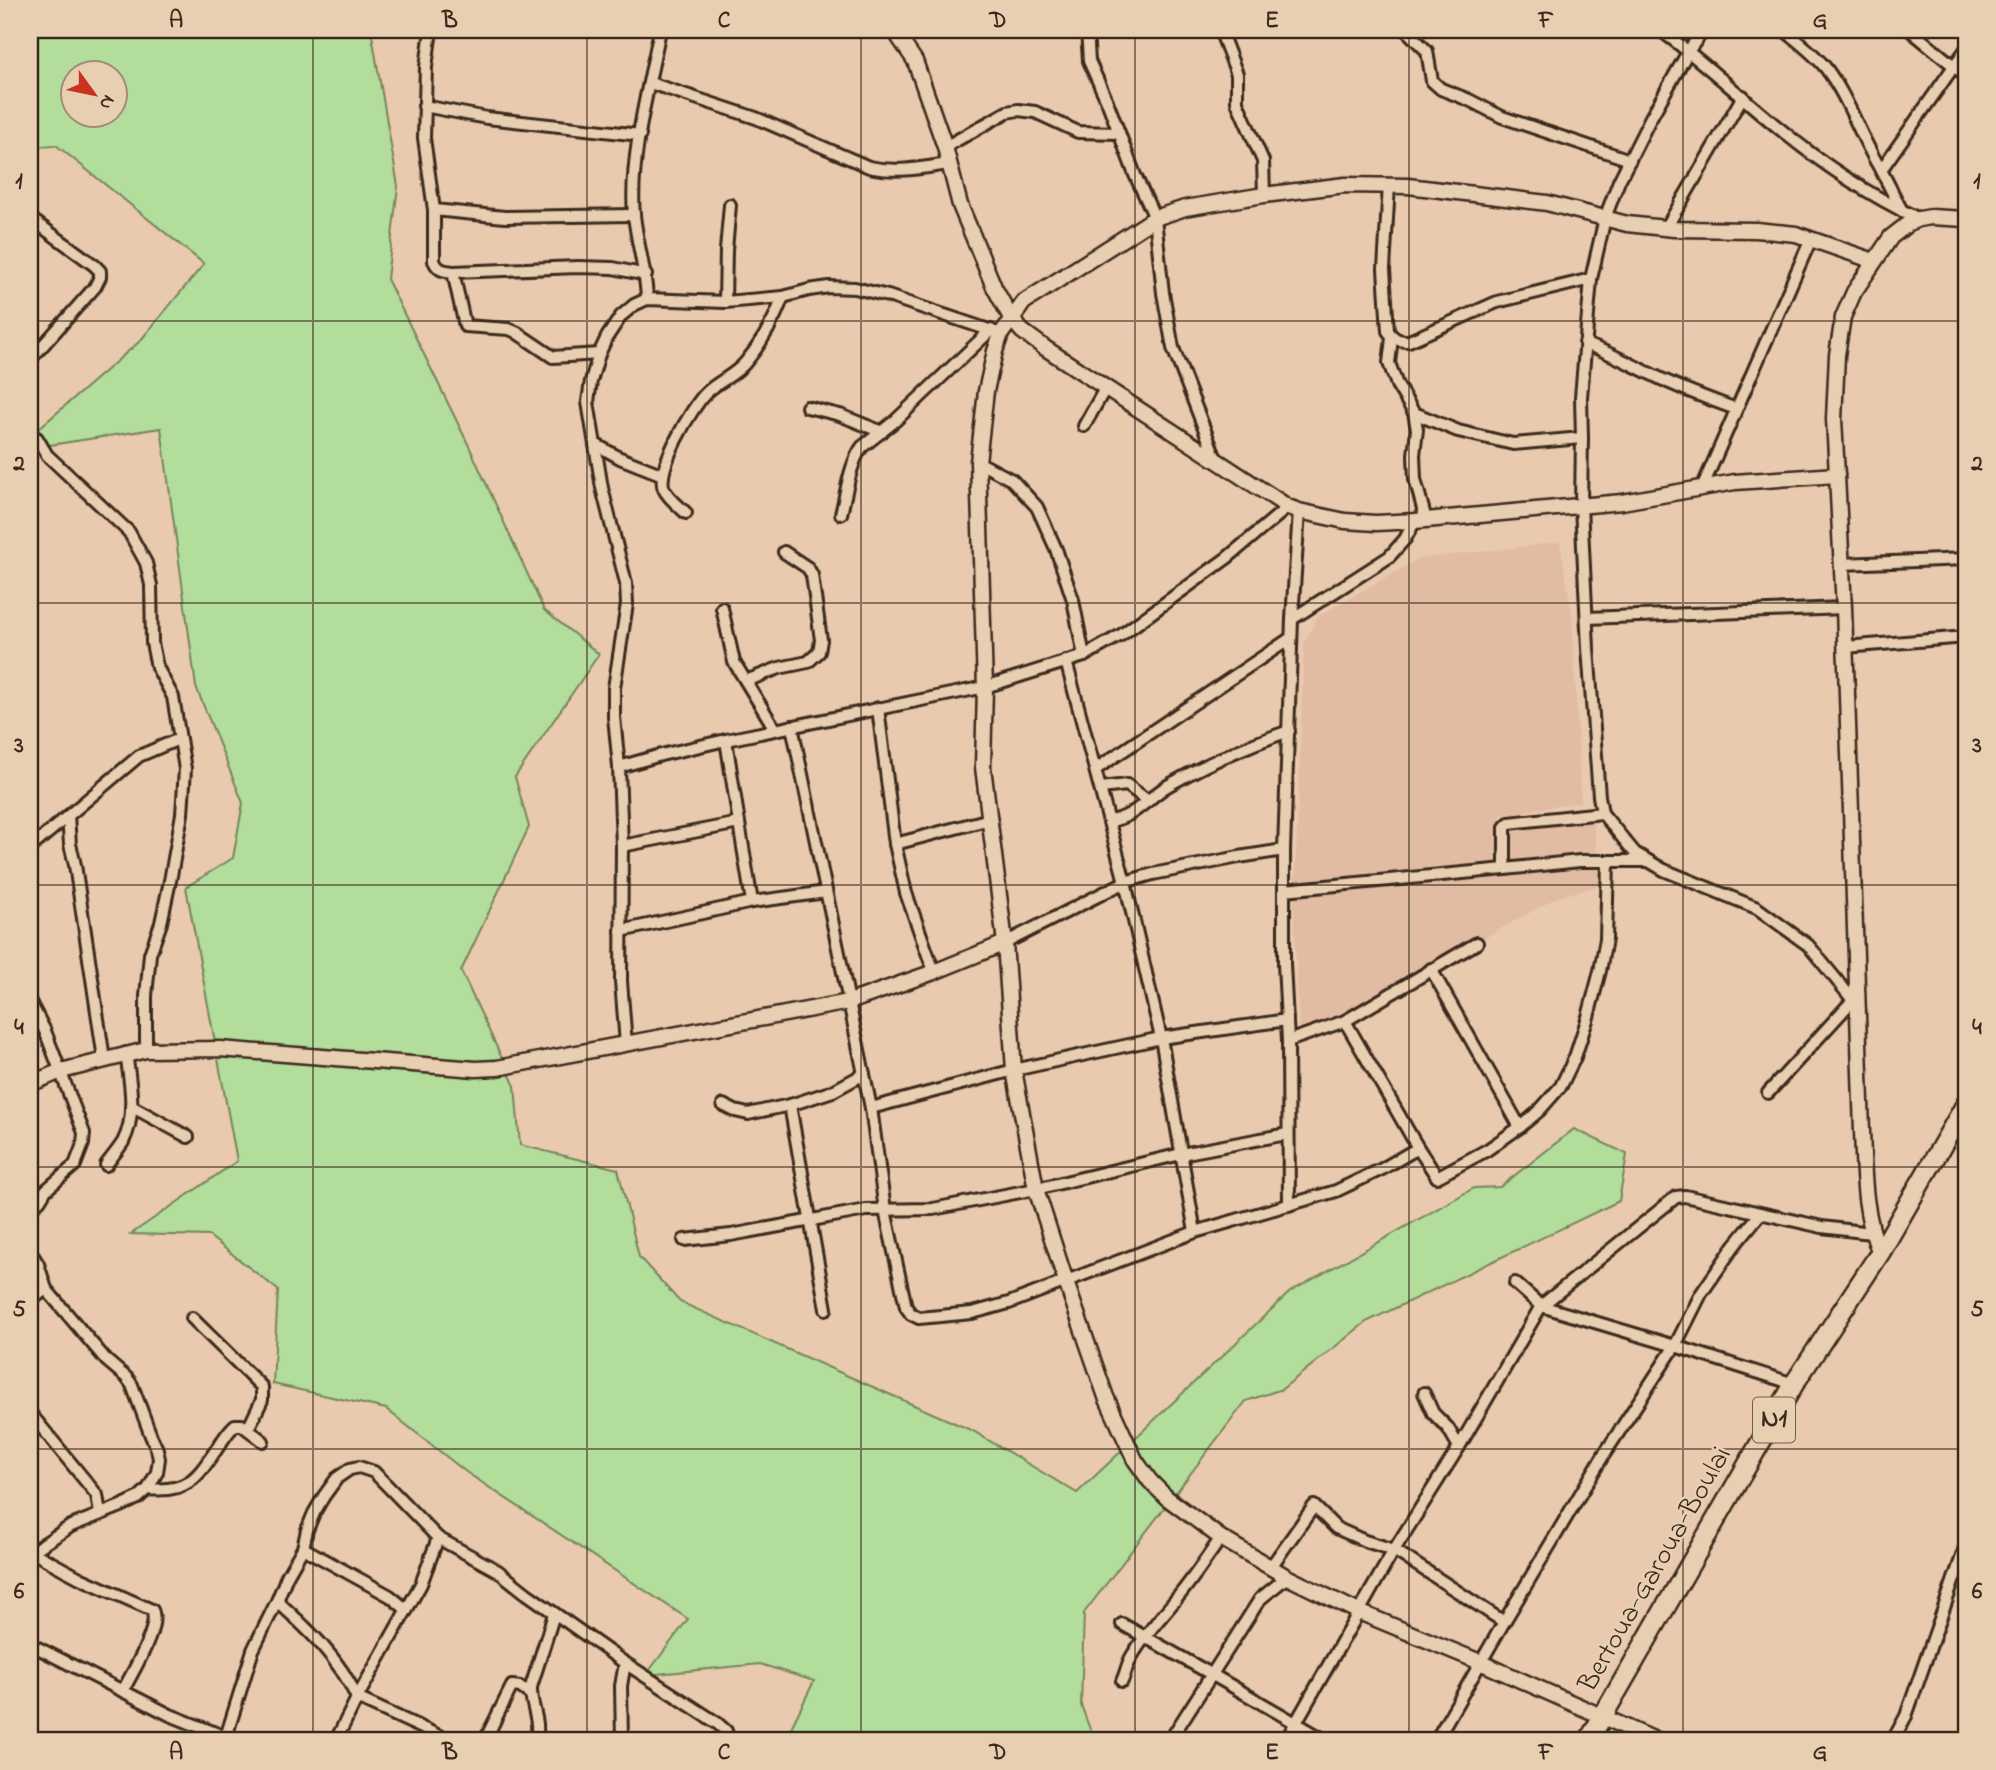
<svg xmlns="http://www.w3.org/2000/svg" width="1996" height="1770" viewBox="0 0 1996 1770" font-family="'Indie Flower',sans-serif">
  <rect width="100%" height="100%" fill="#eacaae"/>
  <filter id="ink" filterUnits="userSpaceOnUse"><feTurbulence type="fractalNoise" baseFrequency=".0143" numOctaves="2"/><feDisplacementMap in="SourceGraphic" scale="14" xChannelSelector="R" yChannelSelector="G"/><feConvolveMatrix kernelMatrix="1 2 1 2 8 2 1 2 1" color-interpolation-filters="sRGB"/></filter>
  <g filter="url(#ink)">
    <g fill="#e1bca2">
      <polygon points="1560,542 1572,613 1581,802 1501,815 1501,863 1295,881 1304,644 1317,617 1418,559"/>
      <polygon points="1593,819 1601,885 1558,897 1356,1009 1299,1030 1293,894 1508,874 1508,830"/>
    </g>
    <path fill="#b2dd9a" stroke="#76845c" stroke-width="2" fill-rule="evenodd" d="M30 30H377L372 35 398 186 387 279 469 446 544 610 599 654 515 777 529 827 461 971 515 1086 520 1145 618 1169 639 1257 680 1302 973 1431 1077 1493 1290 1292 1474 1188 1500 1187 1574 1129 1627 1154 1619 1201 1366 1322 1282 1389 1246 1401 1084 1613 1081 1705 1094 1740H785L814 1681 760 1664 646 1675 688 1619 466 1472 386 1409 273 1384 278 1290 209 1236 131 1234 237 1161 186 887 233 858 243 803 196 687 161 428 30 448V436L140 341 204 264 56 145 30 147ZM74 74H116V116H74Z"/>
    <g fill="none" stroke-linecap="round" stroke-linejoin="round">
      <g stroke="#3b2a1e" stroke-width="16">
        <g id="minor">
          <path d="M431 30 426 67 424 138 434 210V261C438 270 443 271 453 272L578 267 613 268 646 275"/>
          <polyline points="1087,30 1089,61 1107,101 1135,175 1155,218 1163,293 1173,348 1216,459"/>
          <polyline points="1220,30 1237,74 1237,102 1263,161 1264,195"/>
          <polyline points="1406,30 1427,51 1432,81 1441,89 1469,100 1502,117 1630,160"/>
          <path d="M1660 30C1702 60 1739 96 1780 129 1822 164 1869 195 1919 219"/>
          <polyline points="1704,30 1689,50 1650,119 1619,181 1605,218 1591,279 1581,397 1582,438 1581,506 1588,648 1599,796 1602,813 1635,853 1664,870 1757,908 1808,945 1853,1000 1857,997"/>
          <path d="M1784 30C1798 41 1814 54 1825 67 1849 98 1860 137 1881 170"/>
          <polyline points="1910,30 1966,76"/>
          <path d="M650 83 756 118 869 167C896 173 922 168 948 164"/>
          <polyline points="424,106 487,118 640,135"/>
          <polyline points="945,147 1007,112 1018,110 1035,112 1078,132 1119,133"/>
          <path d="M1389 185 1384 269 1388 331C1394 340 1399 341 1409 341L1497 302 1591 279"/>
          <polyline points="434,210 505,217 634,215"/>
          <polyline points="1902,211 1881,170 1966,49"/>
          <polyline points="30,218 94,265 100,271 100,277 95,287 30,360"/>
          <polyline points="1666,228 1743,96"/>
          <polyline points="453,272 465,326 509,329 516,332 553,357 599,354"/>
          <path d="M647 299C646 270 637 244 634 215 629 160 649 85 660 30"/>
          <polyline points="725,302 726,250 730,205"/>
          <polyline points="1392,338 1389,363 1397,385 1414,413 1417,429 1414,455 1415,479 1426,520"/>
          <path d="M1585 344C1610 352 1631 365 1655 376 1681 389 1709 399 1736 409"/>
          <polyline points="807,407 840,415 882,432"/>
          <polyline points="1414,413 1458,431 1513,444 1582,438"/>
          <polyline points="1084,426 1106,387"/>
          <polyline points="37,438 47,455 129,532 146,563 151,585 152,643 157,667 173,697 185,769 182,814 170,881 161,923 150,954 146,996 146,1050"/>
          <polyline points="595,444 620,458 663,475"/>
          <polyline points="978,462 1012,480 1037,507 1056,549 1073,600 1084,656"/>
          <polyline points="1702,488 1811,239"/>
          <path d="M686 513C679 506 668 498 664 489 655 470 692 407 706 393 718 381 734 376 745 363 761 344 774 321 783 297"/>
          <path d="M841 514C846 494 850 463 862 447L895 421 991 330"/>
          <polyline points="1842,564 1966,559"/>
          <polyline points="722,608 734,662 775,729"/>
          <polyline points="1587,618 1844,608"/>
          <polyline points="1292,619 1389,557 1405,539 1415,521"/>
          <polyline points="1845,647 1966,637"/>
          <polyline points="1066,661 1125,882 1161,1038 1195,1232"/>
          <polyline points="746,681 779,668 808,662 819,652 821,640 812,575 808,568 784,552"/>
          <polyline points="878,708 895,844 990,819"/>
          <polyline points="792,726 871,1108 885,1210 906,1307 911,1314 919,1318 972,1313 1009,1303 1195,1232 1336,1191 1382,1169 1418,1148"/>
          <polyline points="619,767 614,717 614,688 627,604 626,583 602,488 588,402 591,381 599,354 607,337 621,316 634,305 647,299 725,302 783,297 809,290 829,287 855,288 888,296 1001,334"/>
          <polyline points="1096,769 1291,638"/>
          <polyline points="1101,788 1127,785 1148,801"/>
          <polyline points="68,816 70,844 75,865 104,1059"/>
          <path d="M1109 821C1135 818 1148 797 1169 785 1207 763 1248 745 1289 731"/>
          <polyline points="739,823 752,902 826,892"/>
          <polyline points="895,844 906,893 934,972"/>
          <polyline points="622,846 739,823 726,740"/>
          <polyline points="30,848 139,756 179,739"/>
          <polyline points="1505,869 1580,861 1647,861"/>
          <polyline points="1284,890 1505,869 1505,827 1509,823 1602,813"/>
          <polyline points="621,931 752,902"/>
          <polyline points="1005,943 1125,882 1153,874 1239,857 1284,850"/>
          <polyline points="1431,969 1520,1127"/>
          <polyline points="30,1002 45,1031 84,1133 83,1144 75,1165 46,1190 40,1200 30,1209"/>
          <polyline points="1345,1021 1477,943"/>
          <polyline points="1288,1041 1345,1021 1418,1148 1437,1177 1487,1150 1520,1127 1539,1111 1561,1086 1575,1057 1588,1017 1600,971 1606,939 1608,861"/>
          <polyline points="626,1044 621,981 622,846 619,767 661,755 726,740 985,687 1084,656 1121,635 1227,558 1288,507"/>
          <polyline points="1768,1093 1853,1000"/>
          <polyline points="723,1105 735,1111 748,1114 790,1105 833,1091 864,1074"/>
          <polyline points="790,1105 826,1309"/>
          <polyline points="131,1106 188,1137"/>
          <polyline points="871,1108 1014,1070 1161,1038 1287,1020"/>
          <path d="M106 1165C111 1158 118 1150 123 1142 137 1115 130 1082 126 1053"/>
          <polyline points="1289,1205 1288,1041 1284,964 1284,850 1292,619 1299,511"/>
          <polyline points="684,1240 731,1235 866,1210 933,1209 1036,1189 1181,1154 1287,1134"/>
          <polyline points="30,1251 38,1264 46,1289 107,1361 127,1378 132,1385 151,1436 157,1449 159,1459 157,1472 148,1489 138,1498 121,1506 71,1526 30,1553"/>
          <polyline points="1515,1283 1541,1306 1675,1346 1794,1384"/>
          <polyline points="30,1301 46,1289"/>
          <polyline points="192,1318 262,1387 262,1400 248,1429"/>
          <polyline points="1424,1393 1433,1413 1448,1428 1459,1447"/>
          <polyline points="30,1413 97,1495 100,1514"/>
          <path d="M148 1489C188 1493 197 1478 218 1447 223 1440 228 1431 235 1425H242L263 1441"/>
          <polyline points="438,1538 498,1571 526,1593 625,1663 717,1723 726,1731 729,1740"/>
          <polyline points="303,1548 390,1596 407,1610"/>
          <path d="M30 1551 80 1578 152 1610C161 1627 131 1674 123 1691"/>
          <polyline points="1270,1568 1314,1506 1336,1528 1365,1541 1394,1550 1504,1622"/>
          <path d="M277 1601C309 1630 339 1658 357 1698L448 1740"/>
          <polyline points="1122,1624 1211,1674 1325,1740"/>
          <polyline points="30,1644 170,1715 233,1740"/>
          <path d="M1122 1681C1126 1673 1127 1664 1132 1656 1143 1637 1158 1621 1172 1604 1190 1584 1205 1560 1221 1538"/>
          <polyline points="226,1737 253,1650 277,1601 287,1576 303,1548 307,1530 314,1513 324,1496 337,1478 350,1469 359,1467 374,1472 438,1538 421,1584 357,1698 336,1740"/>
          <polyline points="485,1740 512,1686 520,1687 530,1694"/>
          <path d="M536 1740C541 1720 530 1706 531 1687L554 1614"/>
          <polyline points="622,1740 621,1686 625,1663"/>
          <polyline points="1170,1740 1260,1599 1287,1577"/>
          <polyline points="1286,1740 1394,1550 1459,1447 1541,1306 1676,1197 1685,1196 1822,1227 1871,1233"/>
          <polyline points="1436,1740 1504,1622 1603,1456 1675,1346 1701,1294 1734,1246 1760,1214"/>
          <polyline points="1893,1740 1906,1716 1966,1545"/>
        </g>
      </g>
      <g stroke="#3b2a1e" stroke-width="19">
        <g id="tertiary">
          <polyline points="894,30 915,61 945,147 960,205 994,287 1011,318 1022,331 1045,348 1288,507 1299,511 1345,521 1376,523 1415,521 1622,502 1735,482 1837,475"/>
          <polyline points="30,1084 61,1071 146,1050 220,1049 476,1069 497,1068 849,1002 934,972 1005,943"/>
          <path d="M1880 1253C1863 1213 1864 1173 1862 1131L1844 608 1834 419 1837 355 1843 317 1854 292 1891 237 1909 223 1919 219 1931 217 1966 219"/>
          <polyline points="1655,1740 1480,1662 1359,1612 1287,1577 1221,1538 1167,1498 1150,1481 1135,1460 1106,1397 1066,1282 1036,1189 1014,1070 1005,943 983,767 985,687 978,462 986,391 995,351 1001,334 1024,302 1155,218 1185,208 1264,195 1345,185 1408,186 1547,203 1627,224 1674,229 1756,230 1796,234 1874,261"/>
        </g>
      </g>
      <g stroke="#3b2a1e" stroke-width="23">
        <polyline id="trunk" points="1589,1740 1794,1384 1880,1253 1966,1104"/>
      </g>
      <use href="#minor" stroke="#e9cfb1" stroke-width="10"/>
      <use href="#tertiary" stroke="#e9cfb1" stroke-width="14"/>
      <use href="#trunk" stroke="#e9cfb1" stroke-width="18"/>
    </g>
  </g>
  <path fill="none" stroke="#3b2a1e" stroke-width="2" stroke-opacity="0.55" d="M313 30V1740M587 30V1740M861 30V1740M1135 30V1740M1409 30V1740M1683 30V1740M30 321H1966M30 603H1966M30 885H1966M30 1167H1966M30 1449H1966"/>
  <g text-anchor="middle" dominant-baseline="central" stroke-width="5" stroke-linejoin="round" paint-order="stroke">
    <rect fill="#e9cfb1" stroke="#6f5c4a" stroke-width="2" x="1753" y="1397.5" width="42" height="45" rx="5"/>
    <g font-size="26" font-weight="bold" fill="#3b2a1e">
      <text x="1774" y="1420">N1</text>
    </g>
    <g font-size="28" fill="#3b2a1e" stroke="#e9cfb1">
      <text transform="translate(1656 1570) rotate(-60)">Bertoua-Garoua-Boulai</text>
    </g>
  </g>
  <rect width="1996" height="1770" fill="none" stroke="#e9cfb1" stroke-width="77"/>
  <g transform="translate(94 94) rotate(123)"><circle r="33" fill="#e9cfb1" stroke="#a38d76" stroke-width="2"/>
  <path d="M0-5L12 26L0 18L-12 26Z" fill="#c8321e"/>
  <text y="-10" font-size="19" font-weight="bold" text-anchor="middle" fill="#3b2a1e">N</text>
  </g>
  <rect x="38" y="38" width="1920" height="1694" fill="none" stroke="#3b2a1e" stroke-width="2.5"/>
  <g font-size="23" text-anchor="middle" font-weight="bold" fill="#3b2a1e">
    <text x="176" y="27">A</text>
    <text x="450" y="27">B</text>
    <text x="724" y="27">C</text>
    <text x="998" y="27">D</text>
    <text x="1272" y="27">E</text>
    <text x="1546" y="27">F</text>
    <text x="1820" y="27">G</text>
    <text x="19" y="188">1</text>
    <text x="1977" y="188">1</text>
    <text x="19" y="470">2</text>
    <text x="1977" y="470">2</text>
    <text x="19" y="752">3</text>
    <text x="1977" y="752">3</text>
    <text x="19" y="1034">4</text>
    <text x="1977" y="1034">4</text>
    <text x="19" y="1316">5</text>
    <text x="1977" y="1316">5</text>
    <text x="19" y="1598">6</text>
    <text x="1977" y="1598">6</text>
    <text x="176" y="1759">A</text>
    <text x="450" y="1759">B</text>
    <text x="724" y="1759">C</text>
    <text x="998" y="1759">D</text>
    <text x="1272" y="1759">E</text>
    <text x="1546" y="1759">F</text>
    <text x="1820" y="1759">G</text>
  </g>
</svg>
